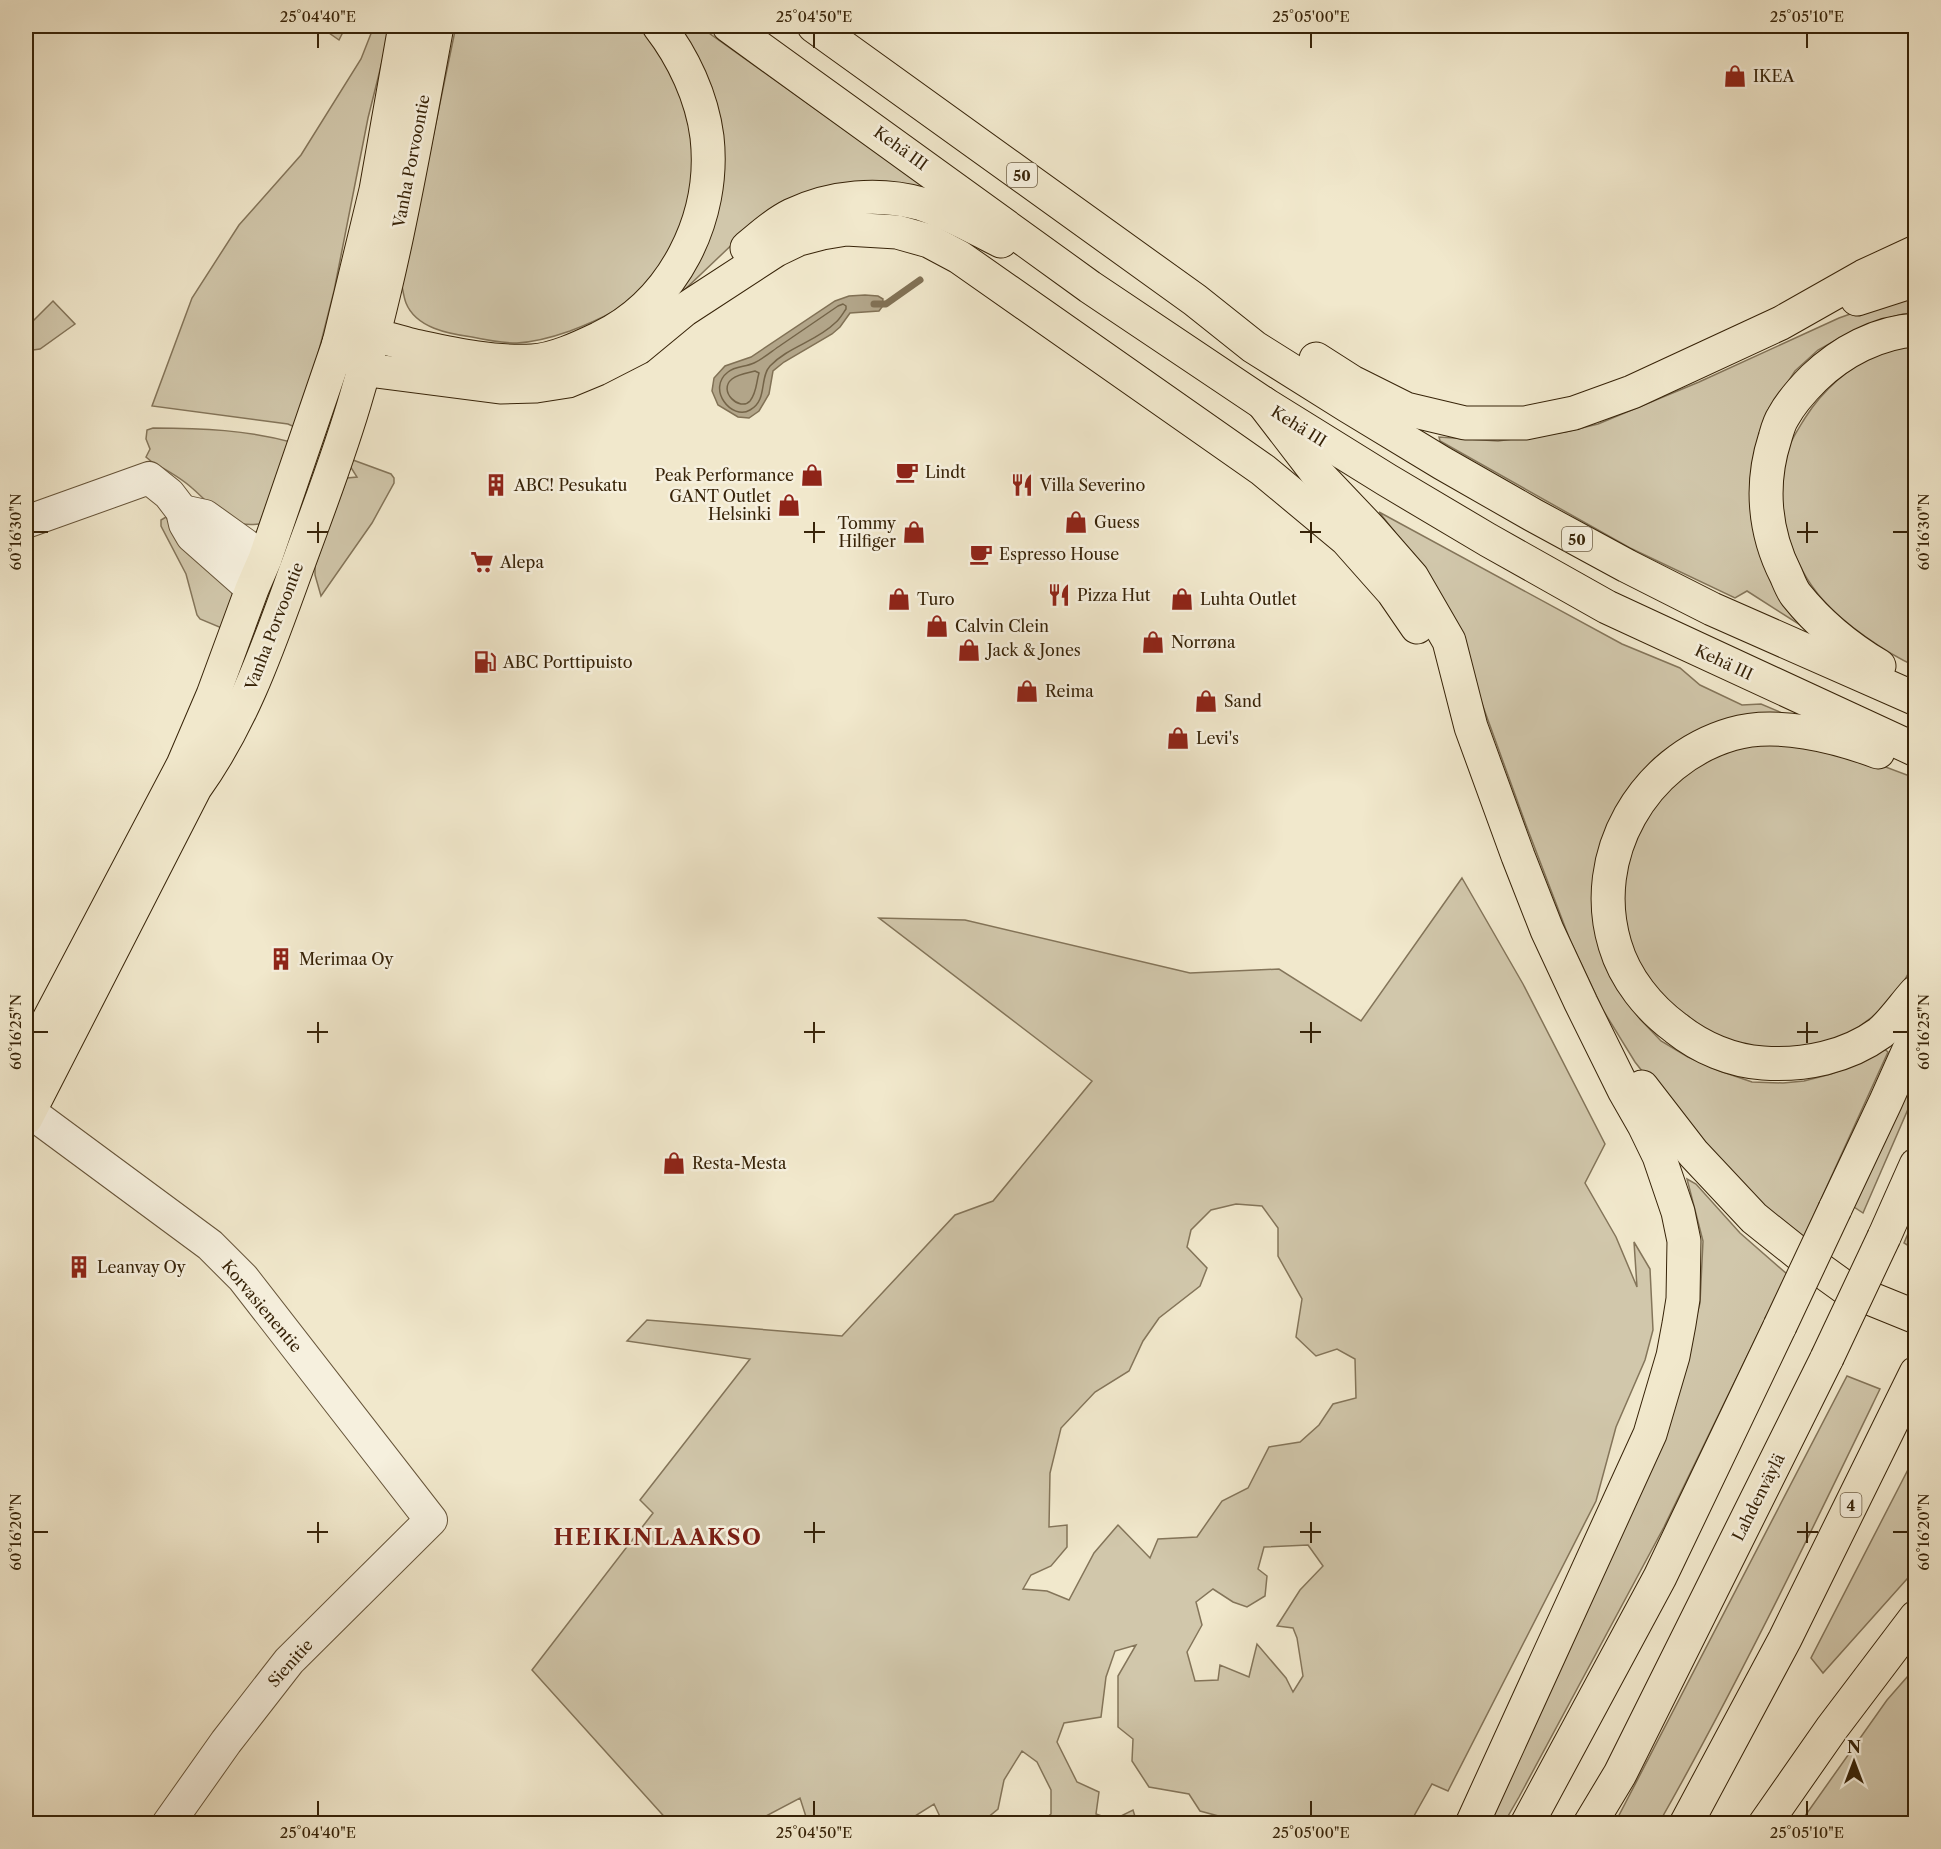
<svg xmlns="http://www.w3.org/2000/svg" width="1941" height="1849" viewBox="0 0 1941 1849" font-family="'Libre Caslon Text',serif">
  <rect width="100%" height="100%" fill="#f1e8cc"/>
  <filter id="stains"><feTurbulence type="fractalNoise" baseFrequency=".00333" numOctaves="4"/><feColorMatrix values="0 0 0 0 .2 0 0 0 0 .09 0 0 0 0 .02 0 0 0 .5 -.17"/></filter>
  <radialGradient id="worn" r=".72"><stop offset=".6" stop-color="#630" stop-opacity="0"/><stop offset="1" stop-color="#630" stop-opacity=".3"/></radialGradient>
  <g fill="#d1c7ab" stroke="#84755a" stroke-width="1.5" fill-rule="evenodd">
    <polygon points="319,26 346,26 339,40"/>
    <polygon points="374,26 391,26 368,118 334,291 299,429 288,424 152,406 192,298 239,225 301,155 361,59"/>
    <path d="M456 26H641C654 44 669 62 678 83 709 154 691 239 638 294 622 310 591 323 570 331 553 337 535 342 517 343 502 343 486 340 472 337 449 334 416 328 406 303 404 298 403 291 402 286Z"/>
    <polygon points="672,26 699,26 929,190 740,237 659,314 708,232"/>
    <polygon points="1915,291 1915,313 1903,314 1881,320 1849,333 1818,350 1795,371 1782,391 1756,458 1805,628 1747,591 1735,598 1630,548 1440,441 1439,437 1498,441 1565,432 1598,424 1699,382 1839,318"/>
    <polygon points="53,301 75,324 40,349 26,351 26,325 29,325"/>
    <path d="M1915 344V666C1886 653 1844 624 1823 600 1792 565 1772 505 1784 459 1788 444 1797 431 1805 418 1822 391 1850 365 1880 353 1891 348 1904 347 1915 344Z"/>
    <path d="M153 428C201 428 249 430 295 443L264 523C230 531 215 508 192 488 180 477 165 469 152 462L146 457 150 449 146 439 147 430Z"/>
    <polygon points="353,460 391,474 394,478 394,483 372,523 321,596 315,575 315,566 347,478 357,477 350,466"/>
    <polygon points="1379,512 1622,644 1680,668 1700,685 1742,705 1761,704 1787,715 1724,724 1599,859 1595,866 1594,905 1623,996 1640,1019 1661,1041 1688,1057 1720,1071 1752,1082 1783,1083 1804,1081 1831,1074 1849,1067 1883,1048 1888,1052 1802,1241 1761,1208 1667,1103 1635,1062 1603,1010 1570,940 1526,825 1455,629 1430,577"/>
    <polygon points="166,517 178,534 235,589 224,629 200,619 197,615 186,574 161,526 161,520"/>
    <polygon points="1756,743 1827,748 1859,757 1915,778 1915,961 1903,983 1890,1001 1872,1017 1852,1032 1809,1048 1742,1047 1681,1020 1638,967 1625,929 1622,881 1643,817 1697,761"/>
    <path d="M1462 878 1523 984 1605 1144 1585 1183 1616 1237 1637 1287 1634 1242 1650 1269 1653 1330 1645 1360 1616 1427 1596 1501 1448 1791 1432 1784 1410 1823H1224L1226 1818 1200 1811 1189 1794 1149 1787 1132 1761 1133 1739 1118 1727V1676L1136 1645 1115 1651 1106 1677 1101 1717 1064 1723 1057 1742 1077 1782 1099 1792 1096 1814 1113 1820 1133 1810 1137 1823H1040L1051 1814V1790L1037 1762 1022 1751 1004 1780 998 1809 981 1823H943L934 1804 907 1821 906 1823H808L800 1798 764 1817 761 1823H670L532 1670 653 1513 640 1500 750 1359 627 1341 647 1320 842 1336 955 1215 993 1201 1092 1081 879 918 965 920 1190 973 1279 969 1361 1021ZM1236 1204 1262 1206 1278 1228V1256L1302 1299 1296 1337 1316 1356 1337 1349 1355 1359 1356 1398 1333 1404 1319 1425 1300 1442 1269 1447 1248 1488 1222 1501 1197 1537 1158 1539 1150 1558 1118 1525 1094 1553 1069 1600 1047 1591 1023 1589 1031 1575 1051 1566 1067 1547V1525L1049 1527 1050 1473 1061 1428 1095 1392 1129 1371 1143 1341 1159 1318 1200 1286 1207 1268 1187 1247 1191 1230 1211 1210ZM1308 1545 1323 1566 1300 1590 1277 1626 1293 1628 1297 1638 1303 1676 1293 1692 1286 1678 1257 1644 1249 1677 1220 1665 1218 1680 1195 1681 1187 1652 1202 1625 1196 1602 1213 1589 1233 1602 1247 1607 1265 1596 1267 1576 1258 1569 1264 1547Z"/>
    <polygon points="1915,1063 1915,1093 1863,1213 1854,1207"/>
    <polygon points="1687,1179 1696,1184 1740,1233 1787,1274 1664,1527 1519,1797 1504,1823 1485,1824 1688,1348 1700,1303 1703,1241"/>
    <polygon points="1915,1217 1915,1250 1904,1243"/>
    <path d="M1847 1376 1880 1389C1809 1536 1739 1682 1659 1823H1615Z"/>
    <polygon points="1915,1456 1915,1570 1823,1673 1811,1658"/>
    <polygon points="1915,1668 1915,1823 1800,1823 1887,1700"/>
  </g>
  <polygon fill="#b2a589" stroke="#817155" stroke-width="1.5" points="865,295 878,296 883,299 882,307 879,311 850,313 840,327 832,334 784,362 773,371 769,394 759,411 749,418 738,417 718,405 712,391 714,378 725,366 751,357 835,301 849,296"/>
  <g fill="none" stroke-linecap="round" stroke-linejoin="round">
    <g stroke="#746448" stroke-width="1.5">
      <path d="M843 304 846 306V309C843 313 840 319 835 323 817 341 788 347 770 366 759 378 768 400 750 410 732 421 706 389 728 372 735 366 746 367 754 363 763 359 772 351 781 345 800 332 819 319 838 306Z"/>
      <path d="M755 371 759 373C756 383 757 392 750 401 740 412 717 391 732 379 738 374 747 373 755 371Z"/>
    </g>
    <polyline stroke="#817155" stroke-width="7" points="874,304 886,304 920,280"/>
    <g stroke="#665439" stroke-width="34">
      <g id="minor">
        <polyline points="182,511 205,516 265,559"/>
        <polyline points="26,522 149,478 169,494 182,511 185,524 192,536 252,589"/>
        <polyline points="26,1109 210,1245 243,1278 431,1520 289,1661 226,1742 168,1824"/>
      </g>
    </g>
    <g stroke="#372308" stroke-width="35">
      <g id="major">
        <polyline points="26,1063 183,765 213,695 252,589 265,559 339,343 376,190 405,26"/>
        <path d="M26 1118 195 788C243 721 268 647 296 570 317 512 340 454 357 394 393 274 414 149 437 26"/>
      </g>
    </g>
    <g stroke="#372308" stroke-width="35">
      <g id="highway">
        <polyline points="729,26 1090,287 1263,403 1387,480 1488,540 1607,607 1916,750"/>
        <polyline points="814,26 1195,300 1254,347 1348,406 1442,463 1533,515 1627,566 1712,609 1916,699"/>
        <path d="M747 248C761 236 776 223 792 215 831 196 880 192 922 204 949 213 975 228 1001 241"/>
        <polyline points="1857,299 1916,280"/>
        <polyline points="339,343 364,369 376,371 500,387 536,386 568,381 597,369 638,348 684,310 776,250 799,239 822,233 846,229 897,232 929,241 959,257 1263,470 1346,539 1393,592 1417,627"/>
        <path d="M339 343C350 341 364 335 375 336 388 338 402 343 415 346 453 354 492 363 532 361 554 360 581 347 600 338 674 302 716 218 707 137 702 97 683 57 659 26"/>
        <polyline points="1316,359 1352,382 1406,409 1465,423 1525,423 1574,413 1632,392 1781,323 1864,276 1916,252"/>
        <polyline points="1263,403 1316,472 1371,530 1412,577 1449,641 1471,727 1518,856 1547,930 1581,1003 1624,1090 1644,1125 1659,1156 1678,1212 1684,1241 1683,1299 1679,1324 1673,1356 1650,1434 1472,1824"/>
        <path d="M1879 666C1847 647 1820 625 1796 595 1792 590 1789 582 1786 575 1764 532 1760 484 1775 438 1777 431 1779 423 1783 417 1791 402 1802 390 1814 378 1841 352 1878 332 1916 330"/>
        <path d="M1878 752C1836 736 1776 721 1732 734 1643 760 1588 856 1615 945 1625 979 1649 1008 1676 1028 1701 1048 1732 1061 1763 1063 1804 1066 1847 1057 1880 1033 1892 1023 1905 1004 1916 992"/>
        <polyline points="1642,1087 1693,1153 1754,1218 1804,1258 1847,1289 1916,1317"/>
        <polyline points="1835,1209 1886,1101 1916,1034"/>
        <polyline points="1884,1237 1916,1165"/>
        <polyline points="1527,1824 1660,1577 1780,1326"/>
        <polyline points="1590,1824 1620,1774 1827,1358"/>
        <polyline points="1686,1824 1785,1639 1916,1373"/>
        <polyline points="1765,1824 1832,1728 1916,1617"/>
      </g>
    </g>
    <use href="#minor" stroke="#f6f0de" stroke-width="32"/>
    <use href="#major" stroke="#f1e8cc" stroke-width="33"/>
    <use href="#highway" stroke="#f1e8cc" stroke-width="33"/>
    <g stroke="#372308" stroke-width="35" stroke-linecap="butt">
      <g id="highway-bridge">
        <polyline points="1780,1326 1835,1209"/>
        <polyline points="1827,1358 1884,1237"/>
      </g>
    </g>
    <use href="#highway-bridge" stroke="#f1e8cc" stroke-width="33"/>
  </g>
  <path fill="none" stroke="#372308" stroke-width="2" d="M318 33V48M814 33V48M1311 33V48M1807 33V48M318 522V543M814 522V543M1311 522V543M1807 522V543M33 532H48M307 532H328M804 532H825M1300 532H1321M1797 532H1818M1893 532H1908M318 1022V1043M814 1022V1043M1311 1022V1043M1807 1022V1043M33 1032H48M307 1032H328M804 1032H825M1300 1032H1321M1797 1032H1818M1893 1032H1908M318 1522V1543M814 1522V1543M1311 1522V1543M1807 1522V1543M33 1532H48M307 1532H328M804 1532H825M1300 1532H1321M1797 1532H1818M1893 1532H1908M318 1801V1816M814 1801V1816M1311 1801V1816M1807 1801V1816"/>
  <defs>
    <g id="shop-bare" transform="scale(1.8)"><path d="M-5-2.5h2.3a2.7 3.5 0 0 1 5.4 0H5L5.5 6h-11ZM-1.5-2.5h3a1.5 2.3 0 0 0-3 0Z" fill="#8f2418" stroke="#f6f0de" stroke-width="2.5" paint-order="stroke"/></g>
    <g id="cafe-bare" transform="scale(1.8)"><path d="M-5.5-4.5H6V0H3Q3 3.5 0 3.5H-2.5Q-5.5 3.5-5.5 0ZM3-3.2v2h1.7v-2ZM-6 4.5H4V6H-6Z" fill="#8f2418" stroke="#f6f0de" stroke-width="2.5" paint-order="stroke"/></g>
    <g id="building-bare" transform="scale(1.8)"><path d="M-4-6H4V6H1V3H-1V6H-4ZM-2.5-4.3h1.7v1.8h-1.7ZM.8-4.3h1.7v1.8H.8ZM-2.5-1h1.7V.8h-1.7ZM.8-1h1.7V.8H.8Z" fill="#8f2418" stroke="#f6f0de" stroke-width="2.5" paint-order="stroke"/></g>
    <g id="restaurant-bare" transform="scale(1.8)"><path d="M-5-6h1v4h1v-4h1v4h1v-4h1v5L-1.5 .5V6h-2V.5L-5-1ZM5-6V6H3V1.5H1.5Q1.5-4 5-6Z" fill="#8f2418" stroke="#f6f0de" stroke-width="2.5" paint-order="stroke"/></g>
    <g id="supermarket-bare" transform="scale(1.8)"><path d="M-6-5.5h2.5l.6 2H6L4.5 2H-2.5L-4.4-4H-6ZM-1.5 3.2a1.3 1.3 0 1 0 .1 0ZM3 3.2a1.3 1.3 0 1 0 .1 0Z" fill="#8f2418" stroke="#f6f0de" stroke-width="2.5" paint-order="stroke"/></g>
    <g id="fuel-bare" transform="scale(1.8)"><path d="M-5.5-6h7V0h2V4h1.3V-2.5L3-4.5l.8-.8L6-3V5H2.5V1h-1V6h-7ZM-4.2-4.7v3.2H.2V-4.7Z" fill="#8f2418" stroke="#f6f0de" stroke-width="2.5" paint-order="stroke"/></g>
  </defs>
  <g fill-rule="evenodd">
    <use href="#shop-bare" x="1735" y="76"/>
    <use href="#cafe-bare" x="907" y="472"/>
    <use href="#shop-bare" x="812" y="475"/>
    <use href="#building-bare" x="496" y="485"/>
    <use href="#restaurant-bare" x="1022" y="485"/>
    <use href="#shop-bare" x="789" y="505"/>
    <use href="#shop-bare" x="1076" y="522"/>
    <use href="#shop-bare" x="914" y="532"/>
    <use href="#cafe-bare" x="981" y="554"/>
    <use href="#supermarket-bare" x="482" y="562"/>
    <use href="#restaurant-bare" x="1059" y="595"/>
    <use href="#shop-bare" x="899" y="599"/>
    <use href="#shop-bare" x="1182" y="599"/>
    <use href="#shop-bare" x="937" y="626"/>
    <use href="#shop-bare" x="1153" y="642"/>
    <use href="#shop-bare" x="969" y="650"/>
    <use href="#fuel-bare" x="485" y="662"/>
    <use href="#shop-bare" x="1027" y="691"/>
    <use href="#shop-bare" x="1206" y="701"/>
    <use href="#shop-bare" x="1178" y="738"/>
    <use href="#building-bare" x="281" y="959"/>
    <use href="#shop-bare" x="674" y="1163"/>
    <use href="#building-bare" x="79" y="1267"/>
  </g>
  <g text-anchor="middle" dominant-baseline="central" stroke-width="5" stroke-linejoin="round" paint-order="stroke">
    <g fill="#f6f0de" stroke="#706048" stroke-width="1.5">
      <rect x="1007" y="163" width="30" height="24" rx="4.5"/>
      <rect x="1562" y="527" width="30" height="24" rx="4.5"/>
      <rect x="1840.5" y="1493" width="21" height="24" rx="4.5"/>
    </g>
    <g font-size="15" font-weight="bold" fill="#372308">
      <text x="1022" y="175">50</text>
      <text x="1577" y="539">50</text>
      <text x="1851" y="1505">4</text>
    </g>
    <g font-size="16" fill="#372308" stroke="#f6f0de" text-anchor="start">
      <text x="1753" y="76">IKEA</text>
      <text x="925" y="472">Lindt</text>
      <text x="794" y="475" text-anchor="end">Peak Performance</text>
      <text x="514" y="485">ABC! Pesukatu</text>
      <text x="1040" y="485">Villa Severino</text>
      <text x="771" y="496" text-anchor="end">GANT Outlet<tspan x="771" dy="18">Helsinki</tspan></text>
      <text x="1094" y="522">Guess</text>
      <text x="896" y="523" text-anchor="end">Tommy<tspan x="896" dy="18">Hilfiger</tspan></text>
      <text x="999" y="554">Espresso House</text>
      <text x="500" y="562">Alepa</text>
      <text x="1077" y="595">Pizza Hut</text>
      <text x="917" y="599">Turo</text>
      <text x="1200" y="599">Luhta Outlet</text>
      <text x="955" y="626">Calvin Clein</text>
      <text x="1171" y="642">Norrøna</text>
      <text x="987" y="650">Jack &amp; Jones</text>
      <text x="503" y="662">ABC Porttipuisto</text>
      <text x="1045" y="691">Reima</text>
      <text x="1224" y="701">Sand</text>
      <text x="1196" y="738">Levi's</text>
      <text x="299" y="959">Merimaa Oy</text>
      <text x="692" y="1163">Resta-Mesta</text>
      <text x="97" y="1267">Leanvay Oy</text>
    </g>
    <g font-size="16" fill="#372308" stroke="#f6f0de">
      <text transform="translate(901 148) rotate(36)">Kehä III</text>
      <text transform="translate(411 161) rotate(-79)">Vanha Porvoontie</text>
      <text transform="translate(1299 426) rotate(32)">Kehä III</text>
      <text transform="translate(274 626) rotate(-69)">Vanha Porvoontie</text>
      <text transform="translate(1724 662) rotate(25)">Kehä III</text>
      <text transform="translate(262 1306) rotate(50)">Korvasienentie</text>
      <text transform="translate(1758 1497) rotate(-63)">Lahdenväylä</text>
      <text transform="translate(290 1663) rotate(-48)">Sienitie</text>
    </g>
    <g font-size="22" font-weight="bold" letter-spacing="1.5" fill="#7a1f14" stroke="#f6f0de">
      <text x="658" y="1537">HEIKINLAAKSO</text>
    </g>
  </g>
  <rect width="1941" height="1849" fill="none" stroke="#f1e8cc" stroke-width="66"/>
  <g transform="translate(1854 1762)" stroke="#f6f0de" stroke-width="4.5" paint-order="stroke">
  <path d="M0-4.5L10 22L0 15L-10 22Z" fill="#372308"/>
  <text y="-9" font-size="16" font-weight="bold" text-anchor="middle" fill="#372308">N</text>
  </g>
  <rect x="33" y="33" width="1875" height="1783" fill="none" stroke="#372308" stroke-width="2"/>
  <g font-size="15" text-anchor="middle" fill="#372308">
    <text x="318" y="22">25°04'40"E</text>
    <text x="814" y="22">25°04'50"E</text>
    <text x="1311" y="22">25°05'00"E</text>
    <text x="1807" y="22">25°05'10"E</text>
    <text transform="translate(16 532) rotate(-90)" y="5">60°16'30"N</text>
    <text transform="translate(1924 532) rotate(-90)" y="5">60°16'30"N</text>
    <text transform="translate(16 1032) rotate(-90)" y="5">60°16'25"N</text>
    <text transform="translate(1924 1032) rotate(-90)" y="5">60°16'25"N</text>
    <text transform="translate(16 1532) rotate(-90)" y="5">60°16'20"N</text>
    <text transform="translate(1924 1532) rotate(-90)" y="5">60°16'20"N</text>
    <text x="318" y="1838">25°04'40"E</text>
    <text x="814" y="1838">25°04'50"E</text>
    <text x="1311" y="1838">25°05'00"E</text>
    <text x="1807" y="1838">25°05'10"E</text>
  </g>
  <rect width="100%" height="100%" filter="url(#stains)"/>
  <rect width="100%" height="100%" fill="url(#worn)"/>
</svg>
